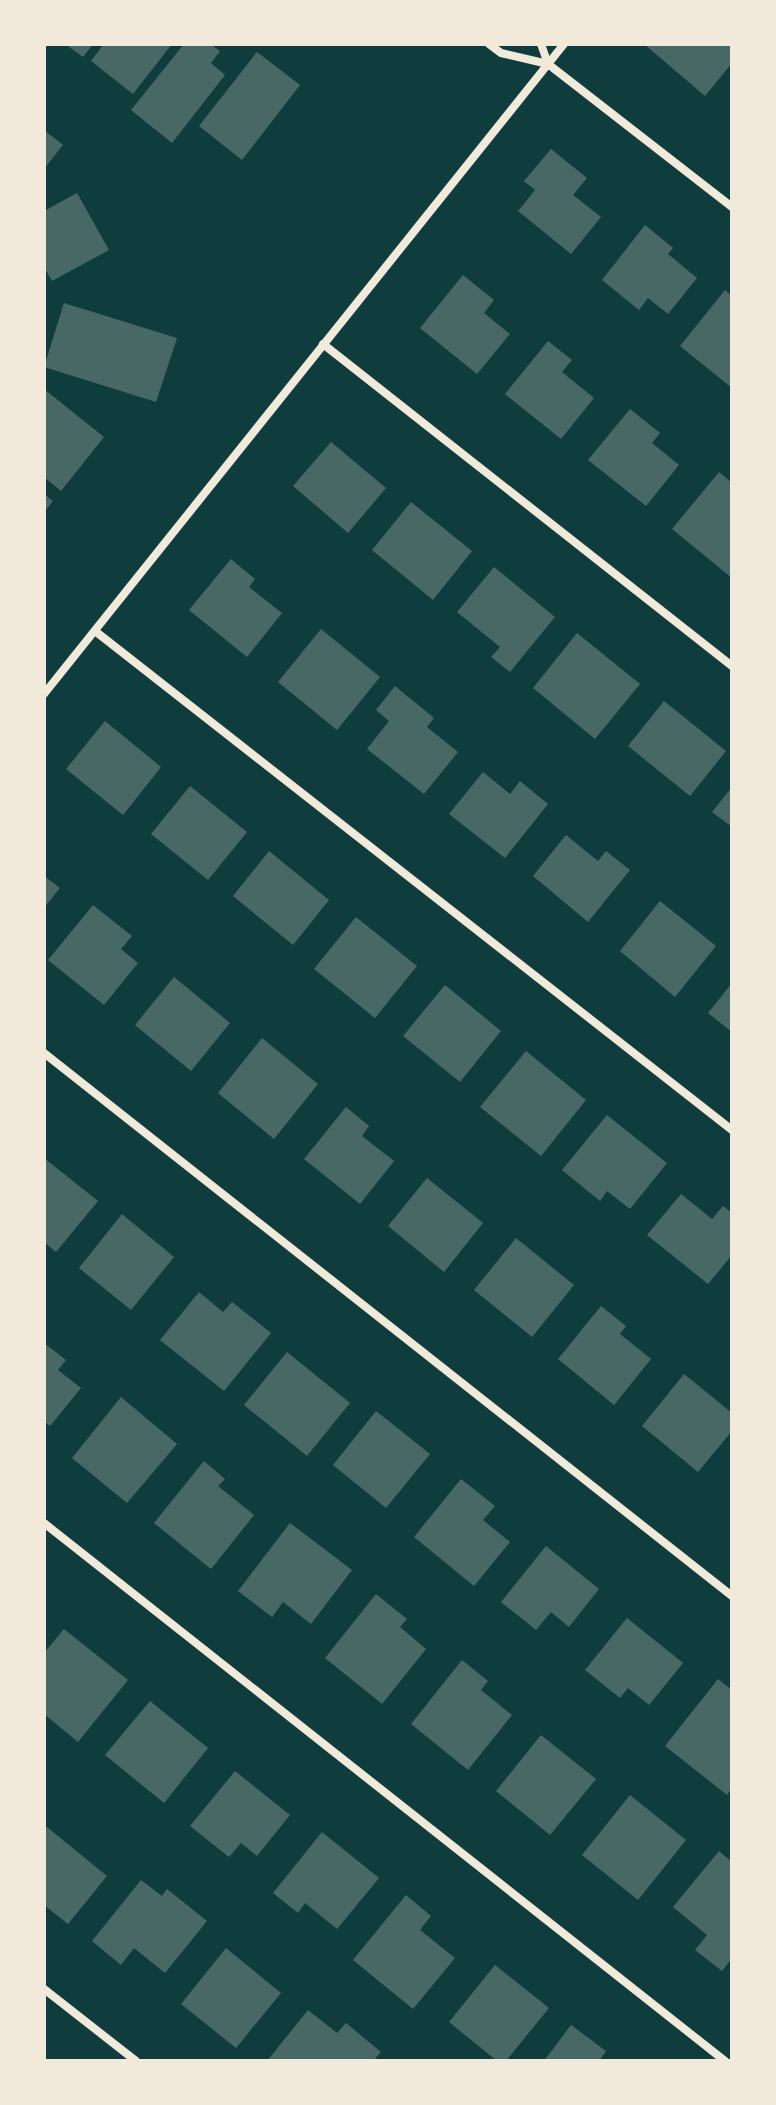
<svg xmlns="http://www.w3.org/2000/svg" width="776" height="2105" viewBox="0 0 776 2105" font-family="Barlow,sans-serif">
  <rect width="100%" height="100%" fill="#0f3d3e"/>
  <g fill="#486865">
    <polygon points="65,44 93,44 83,57"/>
    <polygon points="104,44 172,44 133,94 91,61"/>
    <polygon points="184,44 210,44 220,51 211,63 225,75 172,143 131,110"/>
    <polygon points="644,44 732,44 732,63 705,96"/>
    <polygon points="257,52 300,85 242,160 199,126"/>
    <polygon points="44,130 63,145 44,169"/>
    <polygon points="551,149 587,178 573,195 601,217 571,254 518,211 535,190 524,181"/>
    <polygon points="77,193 109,250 52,281 44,267 44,211"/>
    <polygon points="645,225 673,248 668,254 697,278 668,314 648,298 639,310 602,280"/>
    <polygon points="463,275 494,300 484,313 510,334 477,374 420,328"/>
    <polygon points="725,290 732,296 732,388 680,346"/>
    <polygon points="64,303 177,338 156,402 44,367"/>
    <polygon points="548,341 572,360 562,372 594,398 561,439 505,394"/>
    <polygon points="44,389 104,437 61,491 44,477"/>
    <polygon points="630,409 660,433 652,443 679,465 646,506 588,460"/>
    <polygon points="331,442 386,488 348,533 293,486"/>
    <polygon points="719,472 732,483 732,578 672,529"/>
    <polygon points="44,494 53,501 44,512"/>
    <polygon points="411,502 472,551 433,600 372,550"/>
    <polygon points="231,559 255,579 249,587 282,613 247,657 189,610"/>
    <polygon points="494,567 555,617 510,672 491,657 500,647 457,612"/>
    <polygon points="321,629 380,677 337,730 278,682"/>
    <polygon points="577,633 640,684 595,739 533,688"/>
    <polygon points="395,686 434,718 427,727 458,752 424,794 367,749 389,721 376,710"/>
    <polygon points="664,701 726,751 690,796 628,746"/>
    <polygon points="105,721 161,767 123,815 66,769"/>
    <polygon points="483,772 510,794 520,781 548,804 505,858 449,814"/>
    <polygon points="190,786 247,832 208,880 151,834"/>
    <polygon points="732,787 732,827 712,812"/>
    <polygon points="566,835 598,861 606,851 630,870 588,922 533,876"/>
    <polygon points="269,851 329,900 293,945 233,896"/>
    <polygon points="44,876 60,888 44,908"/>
    <polygon points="660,901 716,946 675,997 620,951"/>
    <polygon points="93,905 132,936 121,949 138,963 104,1005 48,960"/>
    <polygon points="356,917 417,966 375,1018 314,969"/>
    <polygon points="174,977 230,1023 191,1071 135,1025"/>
    <polygon points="732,983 732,1032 708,1013"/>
    <polygon points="445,985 501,1031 460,1082 403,1036"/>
    <polygon points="262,1038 318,1084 274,1139 218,1093"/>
    <polygon points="526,1051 586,1100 541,1156 480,1107"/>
    <polygon points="346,1107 369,1126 362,1136 394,1161 360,1204 304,1159"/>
    <polygon points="607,1115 667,1163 630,1209 607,1191 600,1201 562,1170"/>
    <polygon points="44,1158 98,1201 56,1252 44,1242"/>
    <polygon points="427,1178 483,1223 444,1272 388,1226"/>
    <polygon points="681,1194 712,1219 723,1206 732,1213 732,1255 708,1284 647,1235"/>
    <polygon points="122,1214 174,1257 131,1310 79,1268"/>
    <polygon points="516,1238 574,1285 532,1337 474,1290"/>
    <polygon points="199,1292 223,1312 232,1302 271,1333 224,1391 160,1340"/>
    <polygon points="601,1306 626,1326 620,1334 651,1359 614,1405 558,1359"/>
    <polygon points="44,1343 66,1360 58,1370 81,1388 50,1426 44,1421"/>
    <polygon points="287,1352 350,1403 307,1456 244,1405"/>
    <polygon points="684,1374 732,1413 732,1431 698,1472 642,1426"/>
    <polygon points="121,1397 177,1444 127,1503 72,1458"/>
    <polygon points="376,1411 430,1454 386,1508 333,1465"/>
    <polygon points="204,1461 225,1479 218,1486 254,1515 211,1569 154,1523"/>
    <polygon points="461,1479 495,1506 483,1520 510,1542 474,1586 414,1537"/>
    <polygon points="290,1523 352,1570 311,1624 283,1602 272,1617 238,1591"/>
    <polygon points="546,1546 599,1589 569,1627 551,1612 536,1630 501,1602"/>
    <polygon points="376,1594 407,1619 400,1627 426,1649 382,1704 325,1658"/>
    <polygon points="627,1618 683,1663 649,1705 628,1688 620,1698 585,1670"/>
    <polygon points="64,1629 128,1680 78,1742 44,1714 44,1653"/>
    <polygon points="462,1660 488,1681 481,1690 512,1715 468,1770 411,1724"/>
    <polygon points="718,1679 732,1690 732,1788 727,1795 665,1746"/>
    <polygon points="150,1701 208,1748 164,1803 105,1755"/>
    <polygon points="541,1735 596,1779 550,1835 496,1791"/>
    <polygon points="235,1771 290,1815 257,1856 241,1843 229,1857 190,1826"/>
    <polygon points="630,1795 686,1840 638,1900 582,1855"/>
    <polygon points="47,1827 107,1876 68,1924 44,1905 44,1831"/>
    <polygon points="322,1832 379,1878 337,1929 305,1903 298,1913 273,1893"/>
    <polygon points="719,1851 732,1862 732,1958 722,1971 695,1950 707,1935 673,1907"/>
    <polygon points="141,1880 162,1896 167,1889 207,1921 165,1973 134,1948 121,1965 92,1941"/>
    <polygon points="406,1895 431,1916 420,1930 455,1958 413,2009 353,1960"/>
    <polygon points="226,1948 281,1993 236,2048 181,2004"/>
    <polygon points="495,1965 549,2008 506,2061 497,2061 449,2022"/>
    <polygon points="308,2010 337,2033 346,2023 381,2052 373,2061 267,2061"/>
    <polygon points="571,2025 606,2051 599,2061 544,2061"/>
  </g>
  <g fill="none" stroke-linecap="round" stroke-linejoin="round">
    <g stroke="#f1e9da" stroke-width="8">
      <polyline points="489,44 501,53 548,64 732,207"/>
      <polyline points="541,44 548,64"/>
      <polyline points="323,344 732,666"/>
      <polyline points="95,631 732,1130"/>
      <polyline points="44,694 564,44"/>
      <polyline points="44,1053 732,1596"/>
      <polyline points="44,1523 725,2061"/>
      <polyline points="44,1989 136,2061"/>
    </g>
  </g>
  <rect width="776" height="2105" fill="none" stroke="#f1e9da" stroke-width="92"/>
</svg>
